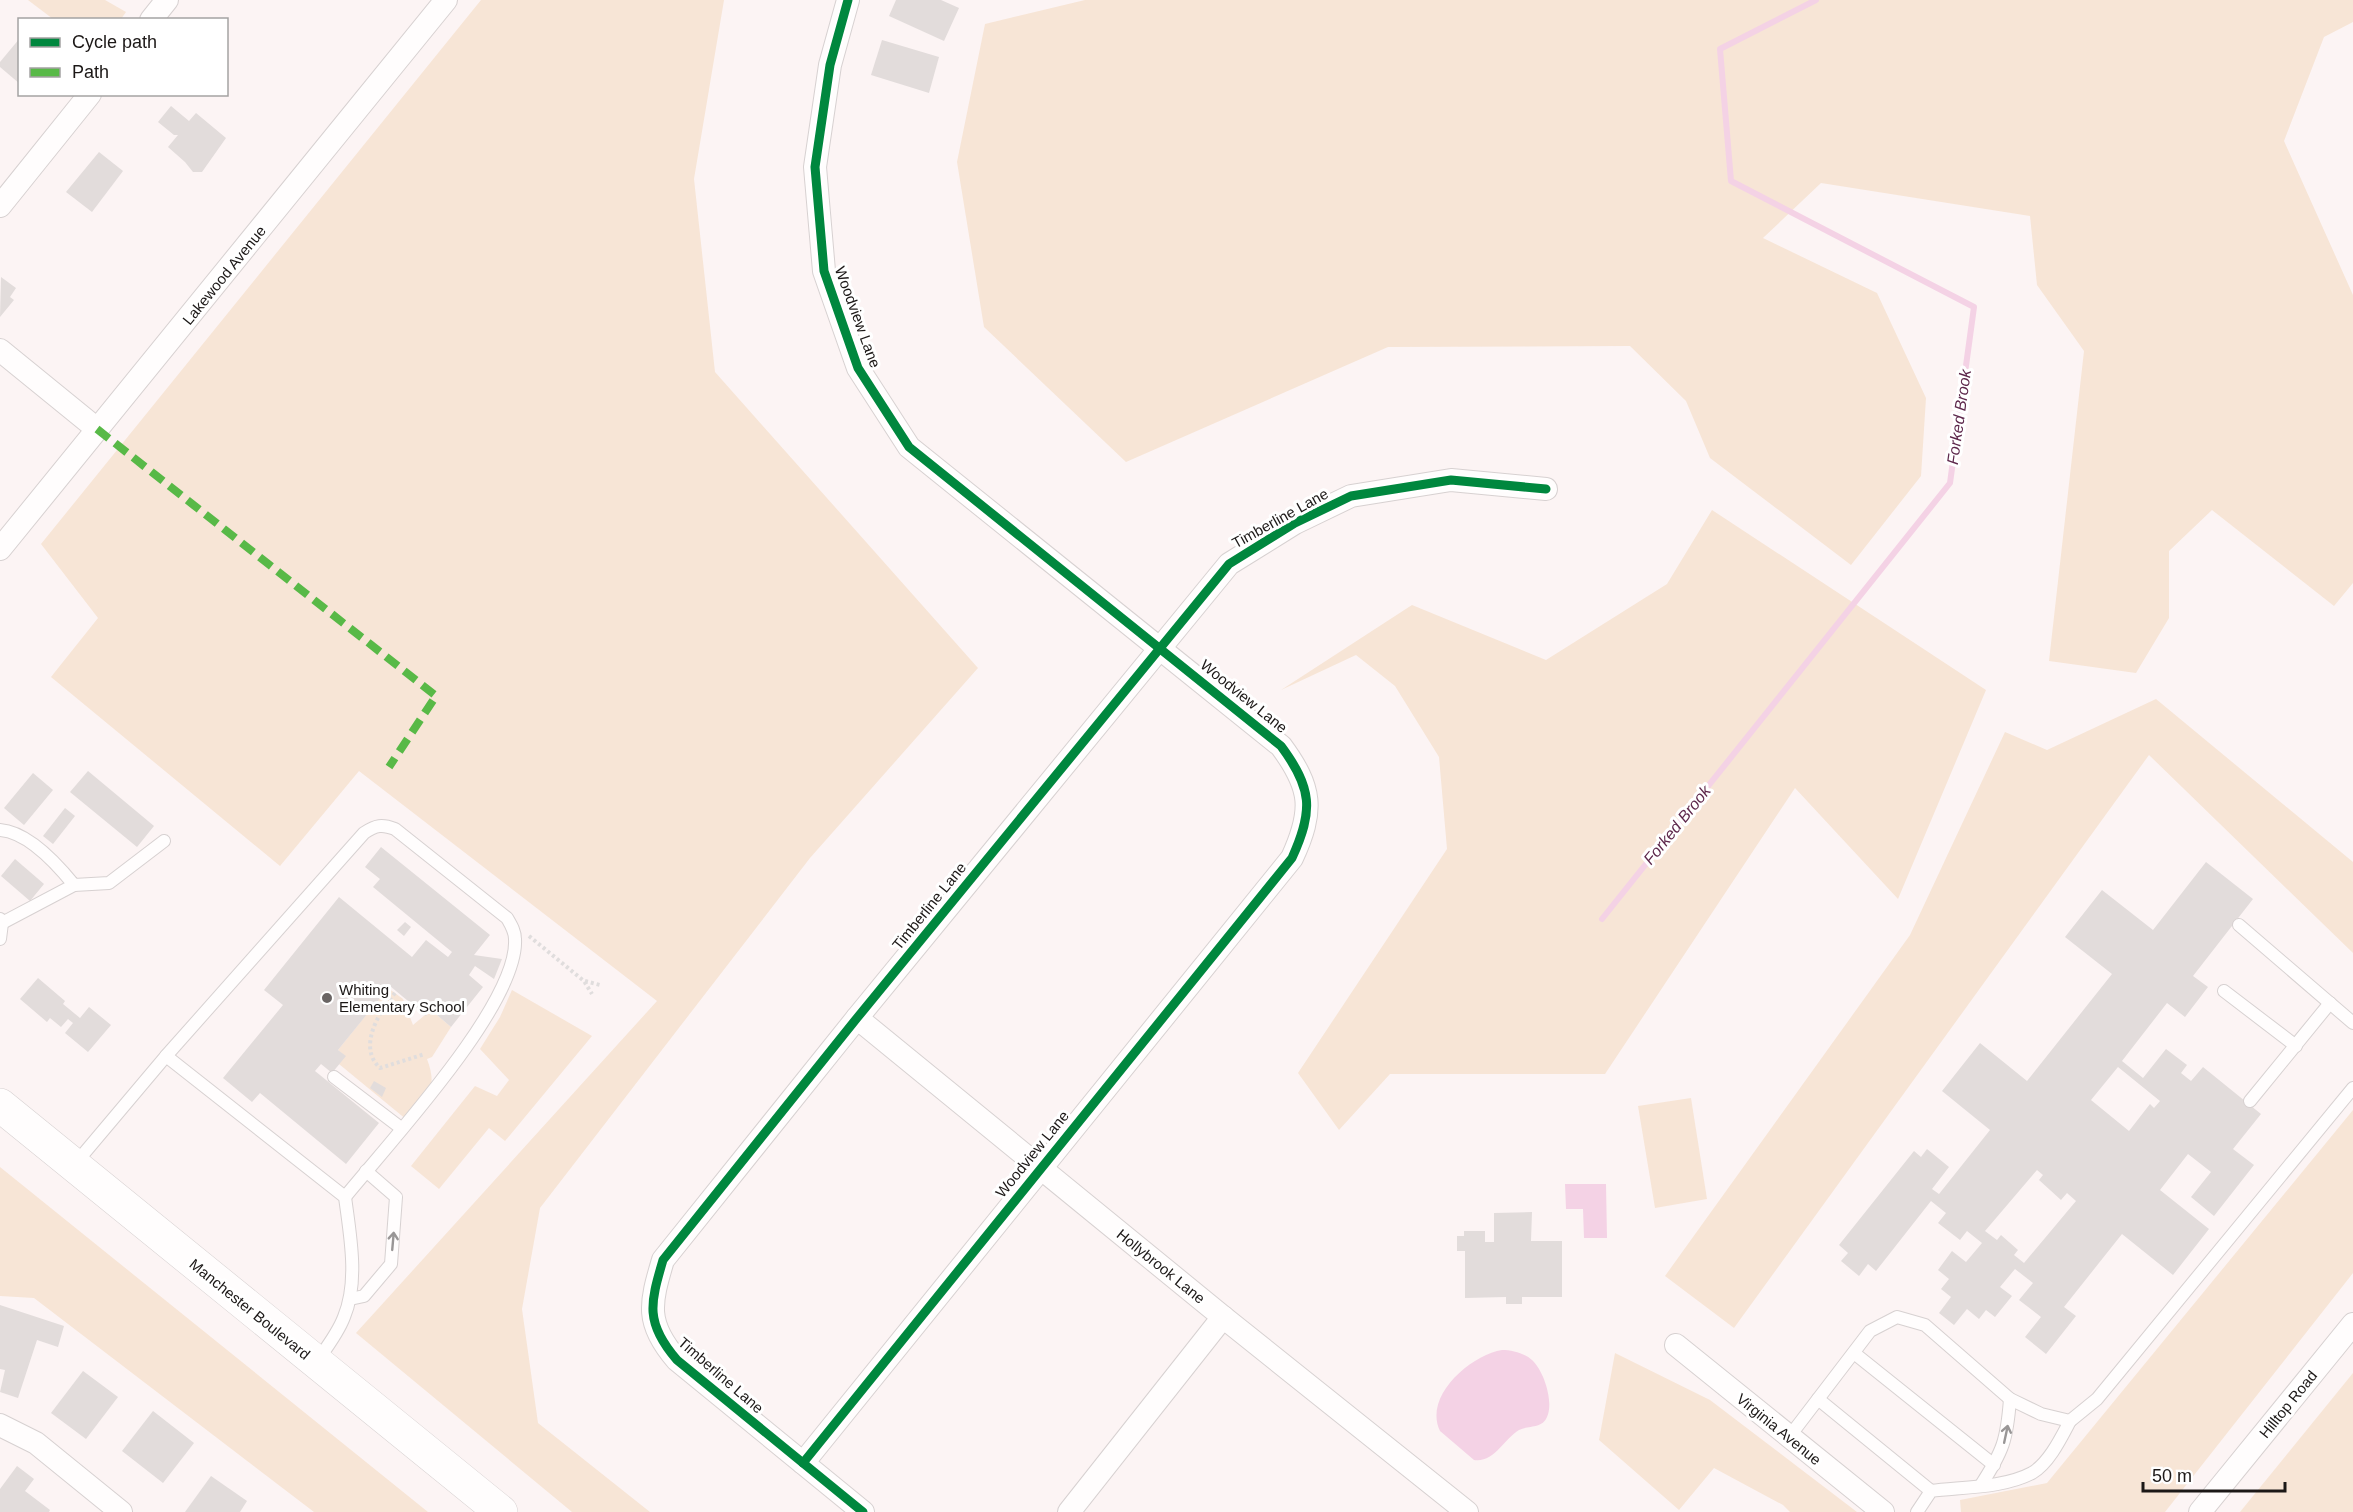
<svg xmlns="http://www.w3.org/2000/svg" width="2353" height="1512" viewBox="0 0 2353 1512" font-family="Arial,sans-serif">
  <rect width="100%" height="100%" fill="#fcf4f4"/>
  <g fill="#f7e5d6">
    <polygon points="28,0 105,0 126,12 121,19 53,19"/>
    <polygon points="481,0 724,0 694,179 715,372 978,668 810,858 540,1208 522,1309 538,1423 650,1512 572,1512 356,1333 657,1001 359,771 280,866 51,677 98,618 41,544"/>
    <polygon points="1085,0 2353,0 2353,22 2324,37 2284,141 2353,295 2353,583 2334,606 2212,510 2169,551 2169,618 2136,673 2049,661 2084,351 2037,285 2030,216 1821,183 1763,238 1877,293 1926,398 1921,476 1851,565 1710,458 1686,401 1630,346 1388,347 1126,462 984,327 957,162 985,24"/>
    <polygon points="1712,510 1986,690 1898,899 1795,788 1605,1074 1390,1074 1339,1130 1298,1073 1447,849 1439,757 1395,686 1356,655 1281,690 1412,605 1546,660 1667,584"/>
    <polygon points="2156,699 2353,862 2353,953 2149,755 1734,1328 1665,1276 1910,935 2005,732 2047,750"/>
    <path d="M388 988 403 999 413 1025 431 1010 451 1027 432 1057 427 1059C439 1091 426 1096 407 1120L339 1064 345 1056 338 1050Z"/>
    <polygon points="512,990 592,1036 505,1141 489,1128 439,1189 411,1166 475,1086 497,1096 509,1080 480,1049 500,1017"/>
    <polygon points="1691,1098 1707,1199 1655,1208 1638,1106"/>
    <polygon points="2353,1110 2353,1273 2165,1512 1961,1512 1960,1500 2047,1483"/>
    <polygon points="0,1167 428,1512 314,1512 34,1298 0,1296"/>
    <polygon points="1615,1353 1710,1400 1857,1512 1790,1512 1783,1505 1714,1468 1679,1510 1599,1440"/>
    <polygon points="2353,1373 2353,1512 2240,1512"/>
  </g>
  <g fill="#f4d2e5">
    <polygon points="1565,1184 1606,1184 1607,1238 1584,1238 1583,1209 1566,1209"/>
    <path d="M1502 1350C1512 1350 1524 1353 1532 1360 1544 1371 1554 1402 1547 1417 1542 1429 1529 1425 1519 1430 1504 1439 1494 1463 1474 1460L1440 1431C1423 1396 1471 1355 1502 1350Z"/>
  </g>
  <g fill="none" stroke-linecap="round" stroke-linejoin="round">
    <polyline stroke="#f4d2e5" stroke-width="6" points="1602,919 1950,483 1974,307 1731,181 1720,49 1816,0"/>
  </g>
  <g fill="#e2dcdb" fill-rule="evenodd">
    <polygon points="896,0 941,0 959,8 944,41 889,16"/>
    <polygon points="20,38 20,84 0,67 0,62"/>
    <polygon points="882,40 939,57 929,93 871,75"/>
    <polygon points="171,106 189,121 196,113 226,138 202,172 193,172 185,162 168,147 178,135 174,135 158,122"/>
    <polygon points="99,152 123,171 92,212 66,192"/>
    <polygon points="1,277 16,288 10,297 14,300 0,317"/>
    <polygon points="88,771 154,826 137,847 70,792"/>
    <polygon points="33,773 53,790 24,825 4,808"/>
    <polygon points="65,808 75,816 53,844 43,836"/>
    <polygon points="381,847 490,935 474,955 502,959 494,979 475,966 469,975 483,987 451,1027 431,1010 426,1016 390,986 338,1050 346,1056 332,1073 321,1064 315,1071 379,1123 346,1164 260,1093 252,1102 223,1078 283,1005 264,990 339,897 412,957 426,940 448,957 452,952 373,887 380,879 365,867"/>
    <polygon points="15,859 44,884 30,901 1,876"/>
    <path d="M2206 862 2253 899 2193 976 2208 987 2185 1017 2167 1003 2122 1061 2143 1078 2166 1049 2187 1065 2181 1073 2191 1081 2203 1067 2261 1114 2233 1149 2254 1165 2214 1216 2191 1197 2211 1172 2188 1154 2160 1190 2209 1229 2173 1275 2122 1234 2064 1307 2076 1316 2046 1354 2025 1337 2041 1317 2019 1300 2033 1283 2015 1269 2000 1287 2012 1296 1995 1317 1986 1310 1979 1319 1967 1309 1954 1325 1939 1313 1951 1297 1941 1289 1949 1279 1938 1270 1952 1251 1966 1262 1982 1243 1967 1231 1960 1240 1938 1223 1946 1213 1931 1201 1876 1271 1868 1264 1859 1276 1841 1261 1848 1253 1839 1245 1914 1151 1921 1157 1927 1149 1949 1167 1932 1189 1939 1194 1990 1130 1942 1091 1980 1043 2027 1081 2112 974 2065 937 2102 890 2153 930ZM2118 1067 2160 1101 2154 1108 2150 1104 2129 1131 2091 1100ZM2037 1170 2043 1175 2039 1180 2061 1200 2067 1193 2076 1201 2024 1263 2014 1255 2018 1250 2001 1235 1997 1240 1985 1231Z"/>
    <polygon points="405,922 411,927 404,936 397,930"/>
    <polygon points="38,978 65,1001 63,1004 80,1018 89,1007 111,1025 88,1052 65,1033 73,1023 68,1019 61,1027 50,1018 47,1022 20,999"/>
    <polygon points="374,1081 386,1088 382,1097 370,1088"/>
    <polygon points="1532,1212 1531,1241 1562,1241 1562,1297 1522,1297 1522,1304 1506,1304 1506,1297 1465,1298 1465,1251 1457,1251 1457,1236 1464,1236 1464,1231 1485,1231 1485,1242 1494,1242 1494,1213"/>
    <polygon points="0,1305 64,1326 58,1347 37,1340 18,1398 0,1392 5,1370 0,1369"/>
    <polygon points="83,1371 118,1397 86,1439 51,1413"/>
    <polygon points="153,1411 194,1443 163,1483 122,1451"/>
    <polygon points="17,1466 34,1479 25,1491 50,1510 49,1512 0,1512 0,1489"/>
    <polygon points="211,1476 247,1501 240,1512 185,1512"/>
  </g>
  <g fill="none" stroke-linecap="round" stroke-linejoin="round">
    <g stroke="#d7d1d1" stroke-width="14">
      <g id="lane">
        <path d="M0 830C28 832 57 864 74 885L109 883 164 841"/>
        <polyline points="0,919 2,923 0,939"/>
        <polyline points="2,923 74,885"/>
        <polyline points="2239,925 2353,1023"/>
        <polyline points="2224,991 2296,1046"/>
        <path d="M166 1056 345 1197C350 1235 359 1281 344 1317 338 1333 327 1347 317 1361"/>
        <polyline points="334,1077 401,1128"/>
        <polyline points="2250,1101 2330,1003"/>
        <path d="M75 1164 166 1056 364 833C376 825 382 824 395 829L507 918C511 925 515 931 515 939 519 1004 387 1145 345 1197"/>
        <polyline points="350,1299 364,1296 391,1264 396,1197 366,1171"/>
        <polyline points="1854,1353 1994,1465"/>
        <polyline points="1818,1399 1931,1491"/>
        <polyline points="1789,1437 1870,1331 1897,1317 1925,1325 2010,1399 2041,1414 2070,1421 2097,1399 2353,1088"/>
        <path d="M1981 1485C2003 1451 2007 1440 2010 1399"/>
        <path d="M1917 1512 1931 1491C1963 1487 2004 1488 2032 1473 2049 1463 2061 1438 2070 1421"/>
      </g>
    </g>
    <g stroke="#d7d1d1" stroke-width="24">
      <g id="street">
        <polyline points="151,20 167,0"/>
        <polyline points="0,206 90,94"/>
        <polyline points="0,350 97,429"/>
        <polyline points="0,549 446,0"/>
        <polyline points="857,1018 1223,1317 1467,1512"/>
        <polyline points="1676,1345 1883,1512"/>
        <polyline points="0,1425 36,1443 121,1512"/>
        <path d="M803 1463 1292 858C1314 810 1312 788 1281 746L909 447 858 368 824 271 815 167 830 65 848 0"/>
        <path d="M863 1512 677 1360C645 1323 650 1304 663 1260L857 1018 1229 564 1295 523 1351 496 1451 480 1546 489"/>
        <polyline points="1069,1512 1223,1317"/>
        <polyline points="2200,1512 2353,1324"/>
      </g>
    </g>
    <g stroke="#d7d1d1" stroke-width="34">
      <polyline id="secondary" points="0,1105 501,1512"/>
    </g>
    <g stroke="#e0dddd" stroke-width="4" stroke-dasharray="3 3" stroke-linecap="butt">
      <polyline points="529,936 584,981 592,994"/>
      <polyline points="585,981 600,985"/>
      <path d="M395 993C379 1012 357 1047 380 1068L425 1054"/>
    </g>
    <use href="#lane" stroke="#fffdfd" stroke-width="12"/>
    <use href="#street" stroke="#fffdfd" stroke-width="22"/>
    <use href="#secondary" stroke="#fffdfd" stroke-width="33"/>
    <polyline stroke="#58b947" stroke-width="8" stroke-dasharray="15 8" stroke-linecap="butt" points="97,429 436,696 389,767"/>
    <g stroke="#fff" stroke-width="13">
      <g id="cycleway">
        <path d="M803 1463 1292 858C1314 810 1312 788 1281 746L909 447 858 368 824 271 815 167 830 65 848 0"/>
        <path d="M863 1512 677 1360C645 1323 650 1304 663 1260L857 1018 1229 564 1295 523 1351 496 1451 480 1546 489"/>
      </g>
    </g>
    <use href="#cycleway" stroke="#00873e" stroke-width="9"/>
  </g>
  <defs><path id="oneway-shaft" d="M-6 0H5M1.5-3L5.5 0L1.5 3" fill="none" stroke-width="1.6" stroke-linecap="round" stroke-linejoin="round" transform="scale(1.5)"/></defs>
  <g stroke="#999696">
    <use href="#oneway-shaft" transform="translate(393 1241) rotate(-85)"/>
    <use href="#oneway-shaft" transform="translate(2006 1434) rotate(-78)"/>
  </g>
  <circle fill="#6a6564" stroke="#fff" stroke-width="2" cx="327" cy="998" r="6"/>
  <g text-anchor="middle" dominant-baseline="central" stroke-width="6" stroke-linejoin="round" paint-order="stroke">
    <g font-size="15" fill="#1c1817" stroke="#fff">
      <text transform="translate(224 275) rotate(-51)">Lakewood Avenue</text>
      <text transform="translate(858 317) rotate(70)">Woodview Lane</text>
      <text transform="translate(1280 518) rotate(-29)">Timberline Lane</text>
      <text transform="translate(1244 696) rotate(39)">Woodview Lane</text>
      <text transform="translate(929 906) rotate(-51)">Timberline Lane</text>
      <text transform="translate(1032 1154) rotate(-51)">Woodview Lane</text>
      <text transform="translate(1161 1266) rotate(39)">Hollybrook Lane</text>
      <text transform="translate(250 1309) rotate(39)">Manchester Boulevard</text>
      <text transform="translate(721 1375) rotate(41)">Timberline Lane</text>
      <text transform="translate(2288 1404) rotate(-51)">Hilltop Road</text>
      <text transform="translate(1779 1429) rotate(39)">Virginia Avenue</text>
    </g>
    <g font-size="15" fill="#1c1817" stroke="#fff" text-anchor="start">
      <text x="339" y="989">Whiting<tspan x="339" dy="17">Elementary School</tspan></text>
    </g>
    <g font-size="16" font-style="italic" fill="#5d274b" stroke="#fff">
      <text transform="translate(1959 417) rotate(-82)">Forked Brook</text>
      <text transform="translate(1677 825) rotate(-51)">Forked Brook</text>
    </g>
  </g>
  <rect x="18" y="18" width="210" height="78" fill="#ffffff" stroke="#a4a3a2" stroke-width="1.5"/>
  <rect x="30" y="38" width="30" height="9" fill="#00873e" stroke="#a4a3a2" stroke-width="1.5"/>
  <text x="72" y="48" font-size="18" fill="#1c1817">Cycle path</text>
  <rect x="30" y="68" width="30" height="9" fill="#58b947" stroke="#a4a3a2" stroke-width="1.5"/>
  <text x="72" y="78" font-size="18" fill="#1c1817">Path</text>
  <path d="M2143 1482v9h142v-9" fill="none" stroke="#1c1817" stroke-width="3"/>
  <text x="2152" y="1482" font-size="18" fill="#1c1817" stroke="#ffffff" stroke-width="4.5" paint-order="stroke">50 m</text>
</svg>
